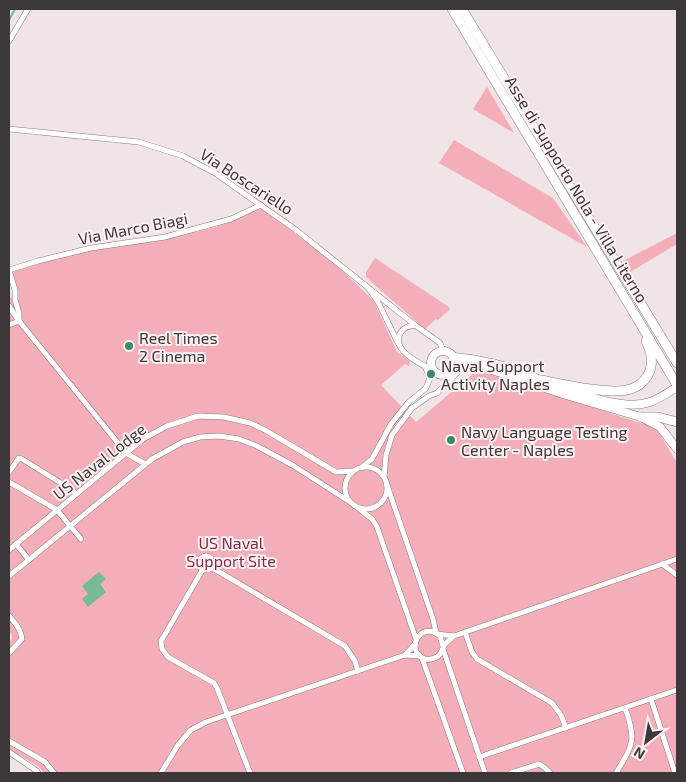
<svg xmlns="http://www.w3.org/2000/svg" width="686" height="782" viewBox="0 0 686 782" font-family="'Exo 2',sans-serif">
  <rect width="100%" height="100%" fill="#f0e4e6"/>
  <g fill="#f4aeba">
    <polygon points="487,87 514,133 473,109"/>
    <polygon points="454,140 553,198 587,247 439,163"/>
    <path d="M260 208 329 258 374 301 397 352 410 361 409 366 405 364 381 385 416 422 479 369 637 422 654 424 677 463V773H44L38 766 9 749V642L12 639 11 633 9 632V298L16 296 9 272C38 264 68 254 98 249 153 238 209 237 260 208Z"/>
    <polygon points="677,233 677,244 630,272 623,261"/>
    <polygon points="375,258 449,307 450,309 438,320 436,319 425,329 419,324 366,277 366,272"/>
  </g>
  <polygon fill="#77ba95" points="99,572 106,579 100,584 106,592 88,607 82,599 88,594 82,586"/>
  <g fill="none" stroke-linecap="round" stroke-linejoin="round">
    <polyline stroke="#77ba95" stroke-width="2" points="9,20 15,9"/>
    <g stroke="#877c7e" stroke-width="6">
      <g id="street">
        <polyline points="9,41 28,9"/>
        <polyline points="9,129 139,142 183,156 215,173 296,230 415,325"/>
        <polyline points="9,270 38,261 91,248 165,237 231,219 261,205"/>
        <polyline points="9,270 15,290 15,300 19,313 19,321"/>
        <polyline points="369,289 378,302 398,343"/>
        <polyline points="9,306 19,321"/>
        <polyline points="9,325 19,321 126,453 145,464"/>
        <path d="M434 371C421 364 389 350 401 332 404 327 409 326 415 325L440 343 443 351"/>
        <polyline points="445,375 446,383"/>
        <circle cx="366" cy="488" r="21"/>
        <polyline points="362,467 372,459 391,424 408,403 426,388 430,378 425,366"/>
        <polyline points="9,472 19,458 22,459 72,490 76,494"/>
        <polyline points="384,477 386,455 392,435 412,408 429,396 437,393 458,372 467,365"/>
        <polyline points="9,482 57,510 81,539"/>
        <polyline points="387,485 433,619 436,633"/>
        <polyline points="358,508 372,519 377,527 416,639"/>
        <polyline points="16,544 29,560"/>
        <polyline points="9,550 143,439 167,426 198,416 224,417 250,423 265,430 336,472 353,471"/>
        <circle cx="206" cy="563" r="7"/>
        <polyline points="662,564 677,575"/>
        <polyline points="211,567 345,646 355,661 358,671"/>
        <polyline points="203,569 161,641 162,649 168,657 214,683 217,688 250,773"/>
        <polyline points="9,576 152,459 183,442 200,437 219,436 239,439 257,446 294,466 350,502"/>
        <path d="M9 616C15 623 21 629 22 639L9 653"/>
        <polyline points="465,632 472,652 477,659 552,703 561,715 566,728"/>
        <polyline points="437,634 454,636"/>
        <path d="M443 646 440 636C420 619 404 652 425 659 429 660 433 659 437 657 442 654 442 648 445 644 448 641 451 639 454 636L677 559"/>
        <polyline points="443,649 485,773"/>
        <polyline points="405,655 415,644"/>
        <polyline points="422,658 463,773"/>
        <polyline points="651,699 675,773"/>
        <polyline points="9,741 45,762 54,773"/>
        <polyline points="9,752 37,771 38,773"/>
        <polyline points="479,757 677,690"/>
        <polyline points="161,773 178,745 191,730 206,722 405,655 420,656"/>
        <polyline points="511,773 539,764 545,768 550,773"/>
        <path d="M616 773C633 745 637 740 625 708"/>
      </g>
    </g>
    <g stroke="#877c7e" stroke-width="9">
      <g id="secondary">
        <circle cx="443" cy="363" r="12"/>
        <polyline points="453,357 471,359 496,364 517,370 545,382"/>
        <polyline points="454,366 468,365 483,367 566,395 641,417 660,427 677,449"/>
        <path d="M558 386C583 395 624 411 650 402 659 399 669 392 677 387"/>
      </g>
    </g>
    <g stroke="#877c7e" stroke-width="10">
      <g id="highway">
        <polyline points="452,9 677,385"/>
        <polyline points="462,9 677,363"/>
        <path d="M541 380C562 384 606 394 627 390 636 388 643 384 648 375 654 364 651 351 646 341"/>
        <polyline points="641,417 658,417 677,422"/>
      </g>
    </g>
    <use href="#street" stroke="#fff" stroke-width="5"/>
    <use href="#secondary" stroke="#fff" stroke-width="8"/>
    <use href="#highway" stroke="#fff" stroke-width="9"/>
  </g>
  <g fill="#358d62" stroke="#fef1f3" stroke-width="2">
    <circle cx="129" cy="346" r="5"/>
    <circle cx="431" cy="374" r="5"/>
    <circle cx="451" cy="440" r="5"/>
  </g>
  <g text-anchor="middle" dominant-baseline="central" stroke-width="4" stroke-linejoin="round" paint-order="stroke">
    <g font-size="16" fill="#3c3738" stroke="#fef1f3">
      <text transform="translate(247 181) rotate(33)">Via Boscariello</text>
      <text transform="translate(577 189) rotate(59)">Asse di Supporto Nola - Villa Literno</text>
      <text transform="translate(133 228) rotate(-11)">Via Marco Biagi</text>
      <text transform="translate(99 461) rotate(-38)">US Naval Lodge</text>
    </g>
    <g font-size="16" fill="#3c3738" stroke="#fef1f3" text-anchor="start">
      <text x="139" y="337">Reel Times<tspan x="139" dy="18">2 Cinema</tspan></text>
      <text x="441" y="365">Naval Support<tspan x="441" dy="18">Activity Naples</tspan></text>
      <text x="461" y="431">Navy Language Testing<tspan x="461" dy="18">Center - Naples</tspan></text>
    </g>
    <g font-size="16" fill="#812c42" stroke="#fef1f3">
      <text x="231" y="542">US Naval<tspan x="231" dy="18">Support Site</tspan></text>
    </g>
  </g>
  <rect width="686" height="782" fill="none" stroke="#3c3738" stroke-width="20"/>
  <g transform="translate(646 742) rotate(211)" stroke="#fef1f3" stroke-width="4" paint-order="stroke">
  <path d="M0-4L9 19L0 12L-9 19Z" fill="#3c3738"/>
  <text y="-8" font-size="14" font-weight="bold" text-anchor="middle" fill="#3c3738">N</text>
  </g>
</svg>
